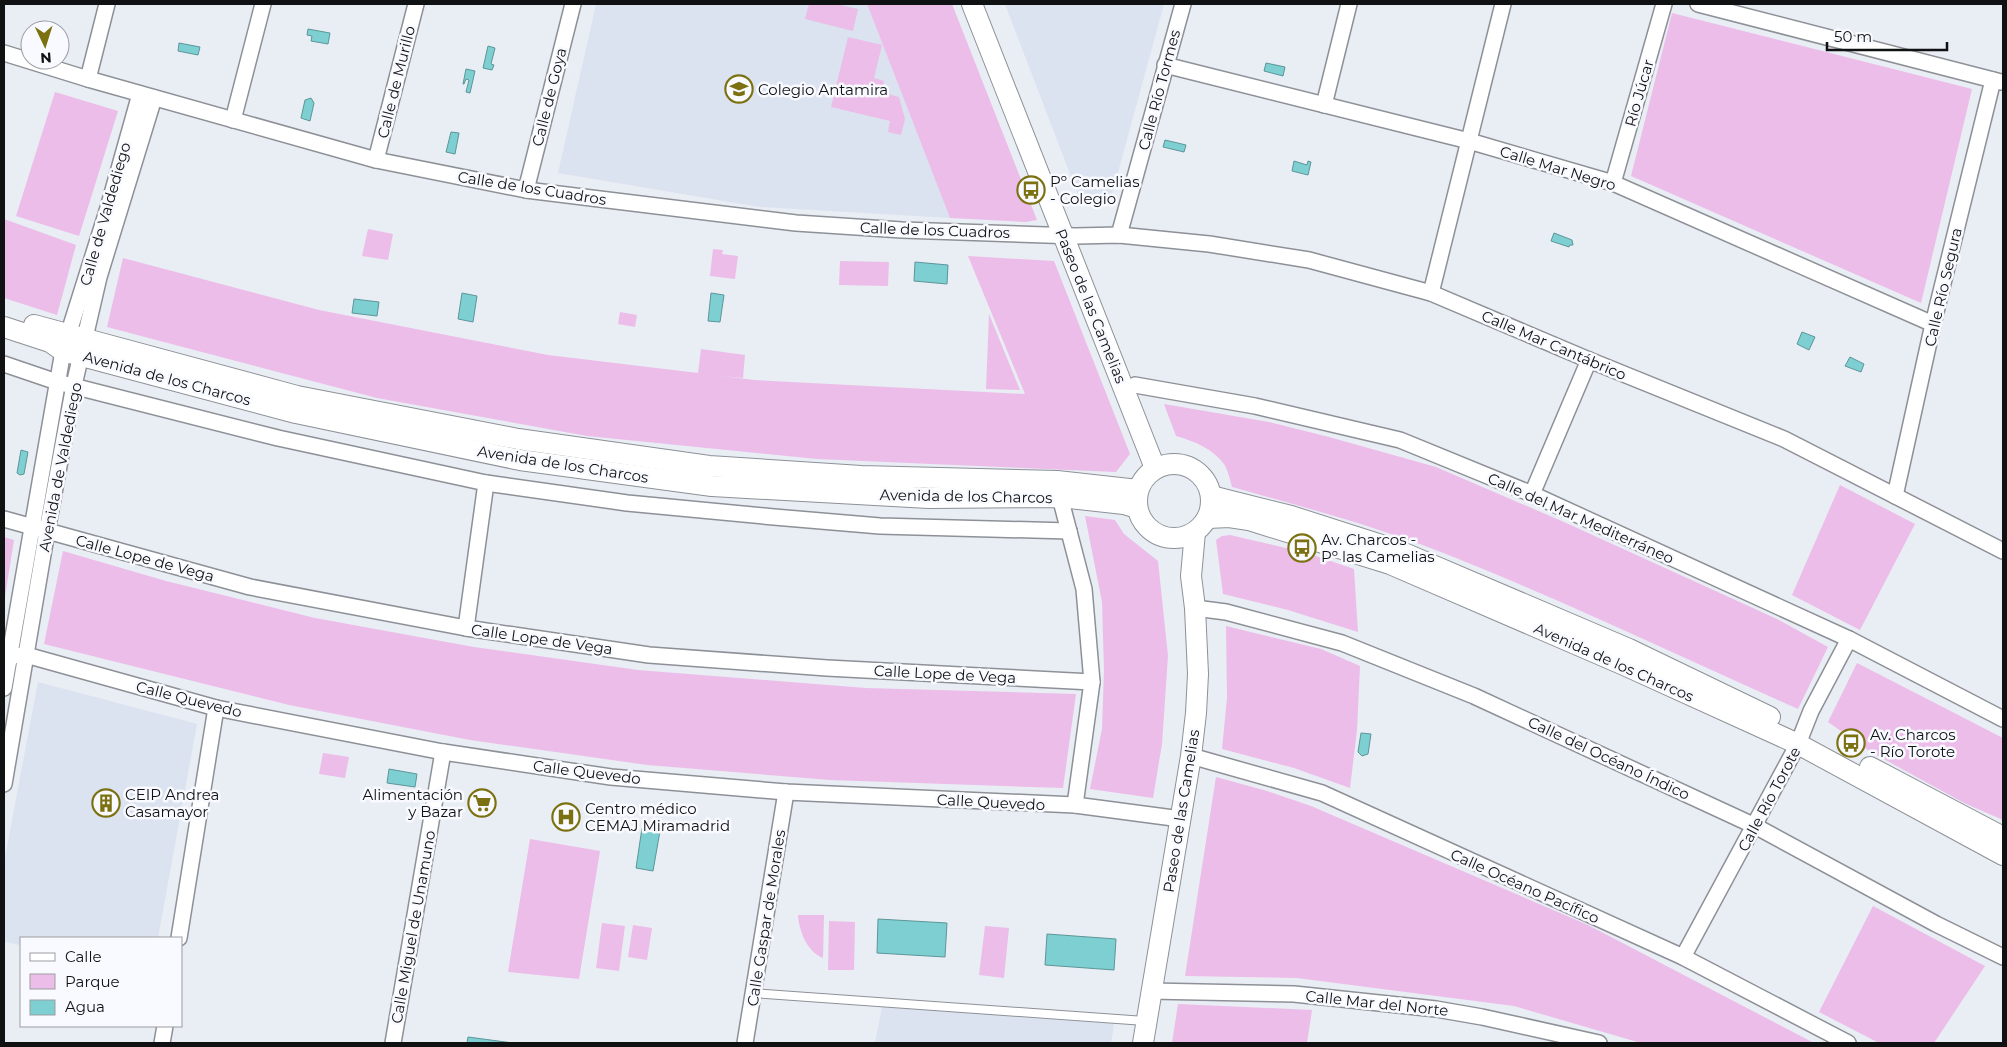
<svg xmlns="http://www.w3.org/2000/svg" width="2007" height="1047" viewBox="0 0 2007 1047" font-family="Montserrat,sans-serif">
  <rect width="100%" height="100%" fill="#e9edf4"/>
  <g fill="#dbe2f0">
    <polygon points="596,4 867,4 950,218 760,207 558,173"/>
    <polygon points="1005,4 1164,4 1109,205 1082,205"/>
    <polygon points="38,682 197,724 158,938 21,938 21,945 4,942 4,863"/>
    <polygon points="883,1002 1115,1019 1111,1043 875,1043"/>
  </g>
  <g fill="#ecbde9">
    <polygon points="809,4 836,4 858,9 853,31 805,19"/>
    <polygon points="867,4 952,4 1037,220 1026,222 950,218"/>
    <polygon points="1672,13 1972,89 1921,303 1631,176"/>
    <polygon points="848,37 882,45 874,78 884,81 882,92 899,97 905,119 901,135 888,132 890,121 831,107"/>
    <polygon points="55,92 118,111 79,236 16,216"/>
    <polygon points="4,219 76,245 57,315 4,298"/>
    <polygon points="368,229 393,234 388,260 362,256"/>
    <polygon points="713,249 723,250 722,254 738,256 735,279 710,276"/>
    <polygon points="968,256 1054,261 1130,454 1116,472 817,459 587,436 377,398 107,327 123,258 319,310 548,355 698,373 701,349 745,355 743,378 722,376 754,380 1025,394"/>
    <polygon points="840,261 889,262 888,286 839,285"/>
    <polygon points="620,312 637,315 635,327 618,324"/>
    <polygon points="989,314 1020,390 986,389"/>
    <path d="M1164 404 1269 422 1329 437 1436 467 1564 522 1777 619 1828 647 1798 709C1684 658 1571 604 1456 558 1383 528 1307 508 1232 487 1230 480 1228 470 1224 464 1213 449 1194 441 1176 436Z"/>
    <polygon points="1840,485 1915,524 1860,630 1792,595"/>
    <polygon points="1085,516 1115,520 1124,534 1158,561 1168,656 1162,744 1153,798 1090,789 1102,729 1104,670 1102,602"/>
    <polygon points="1230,535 1307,553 1354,569 1358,632 1288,610 1223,594 1216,540 1222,536"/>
    <polygon points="4,537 14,540 4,603"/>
    <polygon points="63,551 166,581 315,618 474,647 638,670 866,688 1076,694 1063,788 830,780 647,765 470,740 289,705 44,644"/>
    <polygon points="1226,626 1321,649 1360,666 1357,730 1350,788 1294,768 1222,749 1227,698"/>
    <polygon points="1857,663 2003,738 2003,820 1964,803 1871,752 1828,722"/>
    <polygon points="323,753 349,757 345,778 319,774"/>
    <polygon points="1216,777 1267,791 1311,806 1588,925 1814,1043 1641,1043 1514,1006 1297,978 1185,976"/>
    <polygon points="530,839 600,851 579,979 508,972"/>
    <polygon points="1873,906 1985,966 1934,1043 1879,1043 1819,1012"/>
    <path d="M798 915H824L823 958C807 952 799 931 798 915Z"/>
    <polygon points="829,921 855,922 854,970 828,970"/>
    <polygon points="602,923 625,926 619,971 596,968"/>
    <polygon points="633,925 652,928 647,960 628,957"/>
    <polygon points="985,926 1009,928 1004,978 979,975"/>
    <polygon points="1178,1004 1312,1010 1307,1043 1172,1043"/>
  </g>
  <g fill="#7dcfd2" stroke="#5c9699">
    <polygon points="308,29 330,33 328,44 311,41 312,36 307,35"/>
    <polygon points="179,43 200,47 198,55 178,51"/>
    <polygon points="488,46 495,48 491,64 494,65 492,70 483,68"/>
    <polygon points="1266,63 1285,67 1283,76 1264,71"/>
    <polygon points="466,69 475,71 470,93 466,92 469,80 466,79 464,84 463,84"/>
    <polygon points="311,98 314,103 310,121 301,118 305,100"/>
    <polygon points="451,132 459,133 455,154 446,152"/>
    <polygon points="1165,140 1186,145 1184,152 1163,147"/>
    <polygon points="1294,161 1307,165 1308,161 1311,162 1308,175 1292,171"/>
    <polygon points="1554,233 1572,240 1573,245 1570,245 1569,247 1551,241"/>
    <polygon points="915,262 948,265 947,284 914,281"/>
    <polygon points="462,293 477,296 473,322 458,319"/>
    <polygon points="711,293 724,295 720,322 708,321"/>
    <polygon points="354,299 379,302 377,316 352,313"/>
    <polygon points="1802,332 1815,337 1809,350 1797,344"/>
    <polygon points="1850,357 1864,364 1861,372 1845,366"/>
    <polygon points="21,450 28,452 24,474 20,475 17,473"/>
    <polygon points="1361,733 1371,734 1368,754 1362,756 1358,752"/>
    <polygon points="389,769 417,774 415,787 387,783"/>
    <polygon points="642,828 660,831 653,871 636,868"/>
    <polygon points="878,919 947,923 945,957 877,953"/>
    <polygon points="1047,934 1116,939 1114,970 1045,965"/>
    <polygon points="468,1037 513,1043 467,1043"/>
  </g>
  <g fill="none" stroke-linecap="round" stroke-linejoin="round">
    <g stroke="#8d9197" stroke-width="10">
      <polyline id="service" points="753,993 1145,1021"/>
    </g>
    <g stroke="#8d9197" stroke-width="18">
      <g id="minor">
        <polyline points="1698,4 2001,82"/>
        <polyline points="4,53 88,79 376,160 526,190 796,223 902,230 1076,236 1119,235 1209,244 1309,260 1431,293 1589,360 1784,439 2003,551"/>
        <polyline points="1165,65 1469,141 1613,183 1933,324"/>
        <polyline points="88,79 107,4"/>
        <polyline points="1324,105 1349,4"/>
        <polyline points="233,120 263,4"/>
        <polyline points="376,160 416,4"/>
        <polyline points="1613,183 1664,4"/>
        <polyline points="526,190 573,4"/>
        <polyline points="1119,235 1183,4"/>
        <polyline points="1431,293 1503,4"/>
        <polyline points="4,364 57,382 278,438 486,483 627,503 774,517 880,526 1069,531"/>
        <polyline points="1135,385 1255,406 1400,440 1532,494 1849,639 2003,719"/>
        <polyline points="1532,494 1589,360"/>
        <polyline points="1895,496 1933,324 1993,80"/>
        <polyline points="1060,497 1084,589 1092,682 1075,805"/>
        <polyline points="4,519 250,587 466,628 649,655 827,668 1092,682"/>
        <polyline points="1195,608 1226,612 1342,643 1474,696 1755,826 1936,924 2003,957"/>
        <polyline points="466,628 486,483"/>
        <polyline points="4,654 10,656 26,655 216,708 443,752 611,777 786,792 1075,805 1181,819"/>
        <polyline points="4,688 63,351 108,208 140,94"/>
        <polyline points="1191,756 1322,793 1683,957 1848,1043"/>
        <polyline points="4,784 47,531 74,385 99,277 154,98"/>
        <polyline points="179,938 216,708"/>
        <polyline points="1683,957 1798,744 1811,711 1849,639"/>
        <polyline points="1151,991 1294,994 1436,1009 1482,1017 1599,1043"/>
        <polyline points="162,1043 165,1026"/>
        <polyline points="393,1043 443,752"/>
        <polyline points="745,1043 786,792"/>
      </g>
    </g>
    <g stroke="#8d9197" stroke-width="22">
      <g id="tertiary">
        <polyline points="972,4 1155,468"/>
        <polyline points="34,325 297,396 518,439 709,466 861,476 1057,481 1138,490"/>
        <polyline points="4,327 50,342 63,351 82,356 296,413 520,460 712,486 929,498 1060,497 1124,504 1137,508"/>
        <circle cx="1174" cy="501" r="37"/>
        <polyline points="1211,496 1291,516 1397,550 1629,649 1770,717"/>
        <polyline points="1208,518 1229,517 1249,520 1390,564 1624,665 1798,744 2003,855"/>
        <polyline points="1870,767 2003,837"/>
        <polyline points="1143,1043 1191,756 1196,713 1198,674 1195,608 1191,576 1195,532"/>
      </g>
    </g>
    <use href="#service" stroke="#fff" stroke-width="8"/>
    <use href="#minor" stroke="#fff" stroke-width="15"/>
    <use href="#tertiary" stroke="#fff" stroke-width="20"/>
  </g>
  <defs>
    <g id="school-ring" transform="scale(1.4375)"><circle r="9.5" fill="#f8faff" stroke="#7c7111" stroke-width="1.5"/><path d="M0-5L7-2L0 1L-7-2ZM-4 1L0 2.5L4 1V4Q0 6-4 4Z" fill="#7c7111"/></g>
    <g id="bus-ring" transform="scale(1.4375)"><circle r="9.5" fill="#f8faff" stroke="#7c7111" stroke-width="1.5"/><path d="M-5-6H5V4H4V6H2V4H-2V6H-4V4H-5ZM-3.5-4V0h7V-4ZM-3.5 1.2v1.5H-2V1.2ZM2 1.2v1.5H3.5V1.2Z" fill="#7c7111"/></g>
    <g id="building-ring" transform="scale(1.4375)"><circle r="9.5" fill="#f8faff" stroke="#7c7111" stroke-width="1.5"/><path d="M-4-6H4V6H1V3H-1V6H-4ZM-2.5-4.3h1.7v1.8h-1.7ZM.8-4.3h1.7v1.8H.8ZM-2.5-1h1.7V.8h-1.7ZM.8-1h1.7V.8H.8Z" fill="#7c7111"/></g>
    <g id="supermarket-ring" transform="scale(1.4375)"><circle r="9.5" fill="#f8faff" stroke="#7c7111" stroke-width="1.5"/><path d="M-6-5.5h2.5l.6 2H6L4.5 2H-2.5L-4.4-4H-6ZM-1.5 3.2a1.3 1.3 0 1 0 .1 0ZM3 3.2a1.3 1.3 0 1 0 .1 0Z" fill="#7c7111"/></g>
    <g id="hospital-ring" transform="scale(1.4375)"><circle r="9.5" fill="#f8faff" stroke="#7c7111" stroke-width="1.5"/><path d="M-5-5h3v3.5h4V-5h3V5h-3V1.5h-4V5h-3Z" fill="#7c7111"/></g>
  </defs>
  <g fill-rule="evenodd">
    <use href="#school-ring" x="739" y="89"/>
    <use href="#bus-ring" x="1031" y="190"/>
    <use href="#bus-ring" x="1302" y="548"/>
    <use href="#bus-ring" x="1851" y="743"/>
    <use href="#building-ring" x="106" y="803"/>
    <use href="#supermarket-ring" x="482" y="803"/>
    <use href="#hospital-ring" x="566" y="817"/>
  </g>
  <g text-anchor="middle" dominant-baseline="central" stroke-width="5" stroke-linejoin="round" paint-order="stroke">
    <g font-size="15" fill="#0f1113" stroke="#f8faff">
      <text transform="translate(396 82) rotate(-76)">Calle de Murillo</text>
      <text transform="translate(1159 90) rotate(-75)">Calle Río Tormes</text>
      <text transform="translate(1639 93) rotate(-74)">Río Júcar</text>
      <text transform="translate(549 97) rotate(-76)">Calle de Goya</text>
      <text transform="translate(1558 168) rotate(17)">Calle Mar Negro</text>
      <text transform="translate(532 188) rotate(9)">Calle de los Cuadros</text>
      <text transform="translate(105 214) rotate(-74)">Calle de Valdediego</text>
      <text transform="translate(935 230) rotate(2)">Calle de los Cuadros</text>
      <text transform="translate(1943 287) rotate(-77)">Calle Río Segura</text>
      <text transform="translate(1091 306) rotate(68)">Paseo de las Camelias</text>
      <text transform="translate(1554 345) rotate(23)">Calle Mar Cantábrico</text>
      <text transform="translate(167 378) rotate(15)">Avenida de los Charcos</text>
      <text transform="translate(563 464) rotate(9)">Avenida de los Charcos</text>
      <text transform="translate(60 467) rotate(-79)">Avenida de Valdediego</text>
      <text transform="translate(966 496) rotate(1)">Avenida de los Charcos</text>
      <text transform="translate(1581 518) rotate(24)">Calle del Mar Mediterráneo</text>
      <text transform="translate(145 558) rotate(15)">Calle Lope de Vega</text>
      <text transform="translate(542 639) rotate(8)">Calle Lope de Vega</text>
      <text transform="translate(1614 662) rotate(24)">Avenida de los Charcos</text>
      <text transform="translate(945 674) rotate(3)">Calle Lope de Vega</text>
      <text transform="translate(189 699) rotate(14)">Calle Quevedo</text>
      <text transform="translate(1609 758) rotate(25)">Calle del Océano Índico</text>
      <text transform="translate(587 772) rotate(7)">Calle Quevedo</text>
      <text transform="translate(1769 799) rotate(-62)">Calle Río Torote</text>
      <text transform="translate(991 802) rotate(3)">Calle Quevedo</text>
      <text transform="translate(1181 811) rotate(-81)">Paseo de las Camelias</text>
      <text transform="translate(1525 886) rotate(24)">Calle Océano Pacífico</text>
      <text transform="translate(766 918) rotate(-81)">Calle Gaspar de Morales</text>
      <text transform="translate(413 927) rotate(-80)">Calle Miguel de Unamuno</text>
      <text transform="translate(1377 1003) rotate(6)">Calle Mar del Norte</text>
    </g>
    <g font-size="15" fill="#0f1113" stroke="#f8faff" text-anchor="start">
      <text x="758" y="89">Colegio Antamira</text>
      <text x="1050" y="181">Pº Camelias<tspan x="1050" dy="17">- Colegio</tspan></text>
      <text x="1321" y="539">Av. Charcos -<tspan x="1321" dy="17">Pº las Camelias</tspan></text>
      <text x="1870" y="734">Av. Charcos<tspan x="1870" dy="17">- Río Torote</tspan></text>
      <text x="125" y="794">CEIP Andrea<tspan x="125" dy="17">Casamayor</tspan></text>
      <text x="463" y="794" text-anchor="end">Alimentación<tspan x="463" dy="17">y Bazar</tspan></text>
      <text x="585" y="808">Centro médico<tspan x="585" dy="17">CEMAJ Miramadrid</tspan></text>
    </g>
  </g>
  <rect width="2007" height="1047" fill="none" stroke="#0f1113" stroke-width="10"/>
  <rect x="20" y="937" width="162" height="90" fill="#f8faff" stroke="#9b9da1"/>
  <rect x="30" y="953" width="25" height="8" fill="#ffffff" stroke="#9b9da1"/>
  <text x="65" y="962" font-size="15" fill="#0f1113">Calle</text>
  <rect x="30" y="974" width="25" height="15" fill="#ecbde9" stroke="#9b9da1"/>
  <text x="65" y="987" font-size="15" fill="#0f1113">Parque</text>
  <rect x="30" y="1000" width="25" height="15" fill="#7dcfd2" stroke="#9b9da1"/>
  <text x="65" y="1012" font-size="15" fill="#0f1113">Agua</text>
  <g transform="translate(45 45) rotate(176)"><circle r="24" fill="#f8faff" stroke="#9b9da1"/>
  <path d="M0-4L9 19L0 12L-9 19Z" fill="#7c7111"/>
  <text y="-8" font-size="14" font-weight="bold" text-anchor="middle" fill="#0f1113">N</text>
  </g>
  <path d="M1827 42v8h120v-8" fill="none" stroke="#0f1113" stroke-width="2.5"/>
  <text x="1834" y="42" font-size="15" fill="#0f1113" stroke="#f8faff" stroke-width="4" paint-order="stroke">50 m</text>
</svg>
